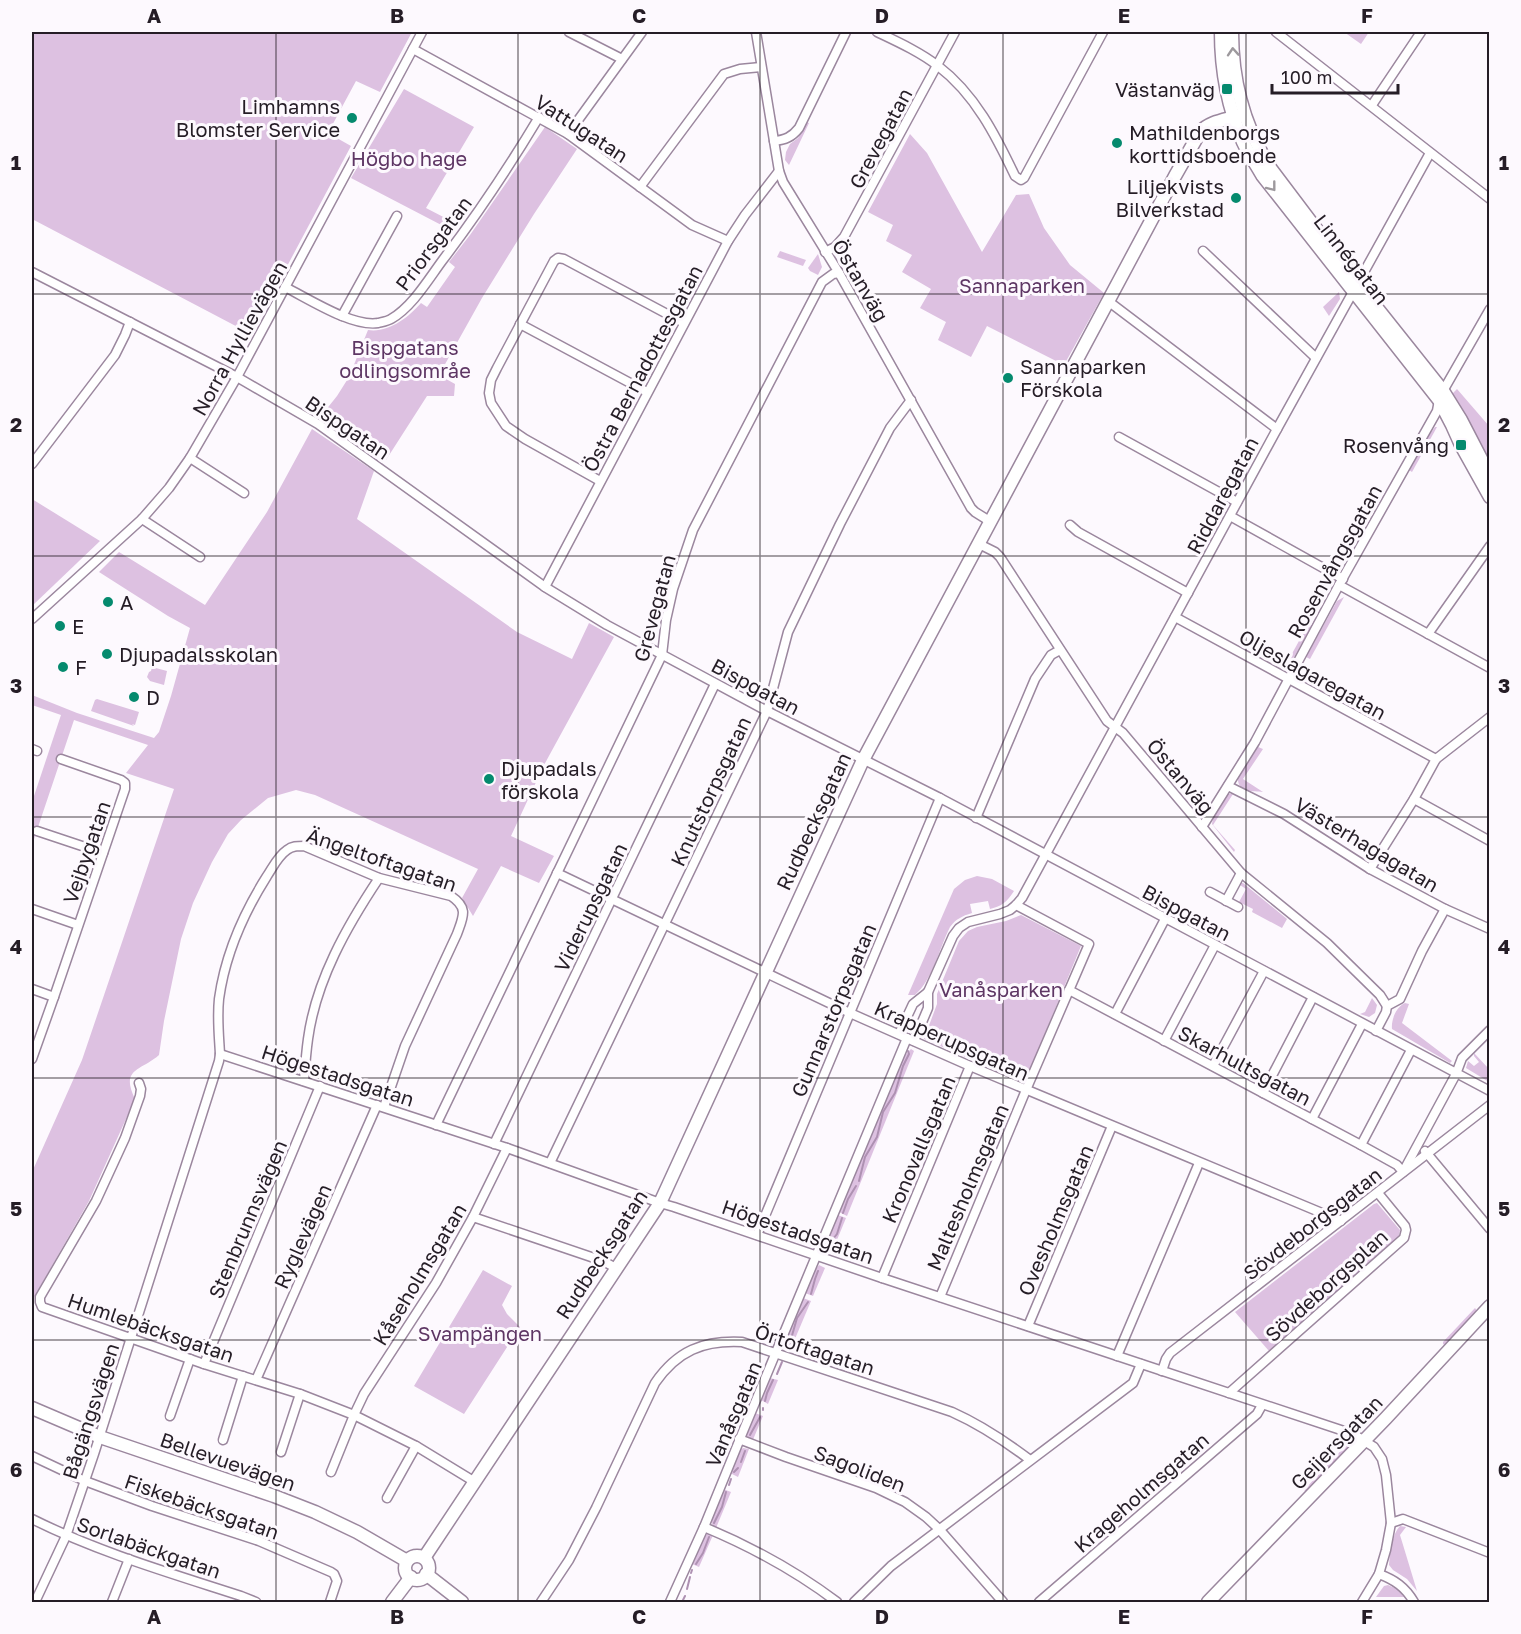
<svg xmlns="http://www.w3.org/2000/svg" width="1521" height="1634" viewBox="0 0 1521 1634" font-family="'Golos Text',sans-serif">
  <rect width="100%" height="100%" fill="#fdf9fe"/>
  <g fill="#ddc1e1">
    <polygon points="32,32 412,32 380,92 356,81 328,133 351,146 251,334 32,219"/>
    <polygon points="1344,32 1369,32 1361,44"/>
    <polygon points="404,89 474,127 426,208 453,222 449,229 351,178"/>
    <polygon points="806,122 809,123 789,165 785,160 786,152 790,144 798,138"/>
    <path d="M545 127 577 149 534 214 482 298 439 375 455 384 454 396H427L386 460 321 416 337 396 349 377 368 330C388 333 408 318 421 303L427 307 455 267 449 262 470 235Z"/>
    <polygon points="910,134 927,153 982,252 1016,195 1029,194 1044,228 1070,265 1104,293 1064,365 987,326 971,357 938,340 946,322 920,308 931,289 902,272 912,255 886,241 893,225 868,212"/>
    <polygon points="780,251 806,260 803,266 777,257"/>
    <polygon points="818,254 822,267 818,275 810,271 808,268"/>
    <polygon points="1339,292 1340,299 1329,316 1323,307"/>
    <polygon points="1457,389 1489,426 1489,463 1477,438 1450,396"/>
    <polygon points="1435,427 1437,427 1412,472 1409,470 1426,439"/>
    <path d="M312 429 374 471 357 519 517 632 572 659 589 623 614 637 544 765 511 836 554 856 539 883 501 866 473 916 462 898 478 869 315 795 296 790 268 798 241 820 228 834 212 862 193 903 181 939 164 1021 159 1055C141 1071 120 1068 135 1099L89 1201 32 1301V1172L82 1060 174 789 126 773 148 745 74 720 32 845V802L61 715 32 705V695L77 713 154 738 159 732 171 696 190 628 168 616 99 572 119 552 205 605 267 512Z"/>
    <polygon points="32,499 100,541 32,606"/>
    <polygon points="1344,597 1310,659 1306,657 1337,601"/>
    <polygon points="1309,623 1312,625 1288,668 1284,668"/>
    <polygon points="152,667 167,671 164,685 150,681 147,677 149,672 151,671"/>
    <polygon points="97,699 139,712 135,725 132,724 134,726 91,711 95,700"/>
    <path d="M1258 747 1263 749 1243 779 1263 792C1253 791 1237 792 1238 778Z"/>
    <polygon points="1228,794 1233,794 1213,825 1235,850 1234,852 1212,824 1213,818"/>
    <path d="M977 876 992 879 1014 891C1007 902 1002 906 990 909L988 901 970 904 972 913C962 916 956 919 950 927 939 949 933 979 915 995H908L954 889 965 880Z"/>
    <polygon points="1241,883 1243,883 1287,919 1282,928 1252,912 1253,909 1239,902 1246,889 1240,885"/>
    <polygon points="1021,915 1081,946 1027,1077 1021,1081 924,1039 937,1004 937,994 959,941 968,931 977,927 1006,921"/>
    <polygon points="1372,998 1377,1005 1375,1013 1369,1017 1360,1014 1365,1012"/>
    <path d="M1405 1003 1409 1004 1402 1023 1452 1061 1450 1063 1392 1029C1391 1020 1396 1007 1405 1003Z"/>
    <polygon points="911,1049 914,1051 847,1216 839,1212 905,1055"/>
    <polygon points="1474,1053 1489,1069 1489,1082 1466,1068 1468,1061 1474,1066 1479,1062 1474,1056"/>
    <polygon points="1377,1203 1400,1230 1399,1237 1269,1351 1235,1312 1374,1204"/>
    <polygon points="838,1215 846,1218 832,1252 826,1250 826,1244"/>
    <polygon points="819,1265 825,1268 813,1296 805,1293 816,1269"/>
    <polygon points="483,1270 512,1286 502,1305 507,1314 520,1327 464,1414 414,1386"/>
    <polygon points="803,1298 811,1301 789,1353 785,1350 784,1344"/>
    <polygon points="1475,1308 1478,1312 1446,1346 1443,1344 1443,1342"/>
    <polygon points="770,1378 778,1380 768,1404 761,1400"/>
    <polygon points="755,1413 763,1416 752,1442 748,1440 747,1435"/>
    <polygon points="1349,1442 1349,1447 1308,1493 1304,1490"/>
    <polygon points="743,1448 749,1449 738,1477 730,1473 739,1451"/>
    <polygon points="723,1489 731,1492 716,1528 713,1526 711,1521"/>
    <path d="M1400 1526 1406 1527 1400 1535 1417 1591 1407 1579 1393 1570 1389 1565C1390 1553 1392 1534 1400 1526Z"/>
    <polygon points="708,1533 713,1535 699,1567 692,1564 703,1538"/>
    <polygon points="1388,1585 1397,1589 1404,1597 1376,1597 1384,1586"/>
  </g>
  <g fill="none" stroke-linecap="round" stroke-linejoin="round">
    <g stroke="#ae91b2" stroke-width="2">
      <polyline points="859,1181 865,1157 877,1137 883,1112 895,1093 903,1066 909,1054 908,1051"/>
      <polyline points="843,1213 848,1199 856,1186"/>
      <polyline points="829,1244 837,1234 842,1218"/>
      <polyline points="811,1294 815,1279 818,1271"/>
      <polyline points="789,1346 797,1318 808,1302"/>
      <polyline points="777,1374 782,1362"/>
      <polyline points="765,1401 767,1393 773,1380"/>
      <polyline points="763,1410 763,1408"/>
      <polyline points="750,1435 760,1417"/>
      <polyline points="741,1462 745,1451"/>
      <polyline points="734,1472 738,1468"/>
      <polyline points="729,1485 731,1479"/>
      <polyline points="714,1523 722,1507 726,1492"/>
      <polyline points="696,1564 703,1553 709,1537"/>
      <polyline points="691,1573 692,1570"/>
      <polyline points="687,1589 690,1577"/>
      <polyline points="677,1601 679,1602"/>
      <polyline points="682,1602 685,1596"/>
    </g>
    <g stroke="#9b879e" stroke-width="11">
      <g id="street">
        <polyline points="569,32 622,59"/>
        <polyline points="756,32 779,171 783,182 839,273 971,508 975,512 991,522"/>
        <path d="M877 32C898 42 920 52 938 66 975 94 996 136 1015 176L1021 180 1024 178 1103 32"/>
        <polyline points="1276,32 1490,199"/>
        <polyline points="413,49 568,134 692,225 728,241"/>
        <polyline points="1372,105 1421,32"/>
        <polyline points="568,134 642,32"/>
        <path d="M774 141C785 140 792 137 799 128L846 32"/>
        <polyline points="640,187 724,74 740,69 761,67"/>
        <polyline points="1203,251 1316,358"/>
        <polyline points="825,252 835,247 844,237 955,32"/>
        <polyline points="32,272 237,377 318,424 545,587 607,625 767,711 940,798 1490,1091"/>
        <path d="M285 287C309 299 352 327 378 323 382 322 388 321 391 319 412 307 428 280 442 261 477 215 509 167 539 117"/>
        <polyline points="1108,301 1277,429"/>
        <polyline points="342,316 397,216"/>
        <polyline points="520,324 647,392"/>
        <polyline points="1119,437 1237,502"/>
        <polyline points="190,458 244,493"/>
        <polyline points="32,464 115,355 125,335 130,322"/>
        <polyline points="600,481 525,439 506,426 491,403 489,393 491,380 497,368 554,261 558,258 564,259 684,323"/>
        <polyline points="1230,516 1343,579"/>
        <polyline points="142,519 200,557"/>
        <polyline points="1070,525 1078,532 1188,593"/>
        <polyline points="979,544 995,552 1000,557 1107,721 1123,733 1241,873 1327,943 1380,995 1387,1006"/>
        <polyline points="1339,585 1490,668"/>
        <polyline points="545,587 728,241 745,215 779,171"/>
        <polyline points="1175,617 1436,759"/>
        <polyline points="32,619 142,519 169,488 190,458 237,377 422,32"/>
        <polyline points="1428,634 1490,546"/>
        <polyline points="32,749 37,751"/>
        <polyline points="1228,786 1284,814 1370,869 1445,909 1490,929"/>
        <polyline points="1414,799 1490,841"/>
        <polyline points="976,818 1035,679 1051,655 1060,650"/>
        <polyline points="1202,827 1255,742 1339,585 1437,411 1439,400 1443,391 1490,309"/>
        <polyline points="37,831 103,853"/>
        <polyline points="1370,869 1414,799 1436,759 1490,717"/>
        <polyline points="557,873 850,1013 970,1066 1341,1221"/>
        <polyline points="1210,892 1238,907"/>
        <polyline points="1226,901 1241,873"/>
        <polyline points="32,909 78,925"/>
        <polyline points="32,989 54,997"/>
        <polyline points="1069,990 1361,1145 1397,1165 1403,1172 1456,1074 1462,1058 1490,1030"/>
        <polyline points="1115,1014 1165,919"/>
        <polyline points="1376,1031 1386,1012 1387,1006 1400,999 1422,951 1445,909"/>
        <polyline points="899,1034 913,1004 928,992"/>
        <polyline points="914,1041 928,1008 928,992 953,936 959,928 968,922 1000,914 1010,910 1016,905 1022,898 1277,429 1430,153"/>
        <polyline points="1164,1041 1215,945"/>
        <polyline points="220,1054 507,1148 660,1203 674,1207 882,1278 1353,1434 1374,1447 1382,1459 1386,1475 1391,1523 1386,1550 1379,1574 1362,1602"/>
        <polyline points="32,1059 54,997 125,789 125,783 121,780 61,759"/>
        <polyline points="1213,1066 1264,971"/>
        <path d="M304 1081C305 1067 306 1053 308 1039 316 980 347 926 379 878"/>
        <polyline points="139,1083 141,1089 140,1096 125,1138 96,1201 40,1297 40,1302 42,1307 204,1364 300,1394 354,1415 416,1446 475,1482"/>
        <polyline points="1263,1093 1313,997"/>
        <polyline points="1312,1119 1362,1024"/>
        <polyline points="436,1125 662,655 666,620 673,589 693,530 822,282 833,274 839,273"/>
        <polyline points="494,1144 715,684"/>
        <polyline points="1361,1145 1411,1050"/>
        <polyline points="1425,1151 1490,1229"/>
        <polyline points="550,1163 767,711 788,632 840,524 890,428 911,400"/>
        <polyline points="473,1217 603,1261 616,1268"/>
        <polyline points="757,1235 940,798"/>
        <polyline points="882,1278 970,1066"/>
        <polyline points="940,1297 1026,1090 1089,944 1016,905"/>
        <polyline points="1028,1326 1112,1126"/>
        <polyline points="1117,1356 1199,1163"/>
        <polyline points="204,1364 320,1086"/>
        <polyline points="1162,1371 1166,1359 1170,1353 1490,1105"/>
        <polyline points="256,1380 377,1105"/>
        <polyline points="1229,1393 1404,1238 1406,1230 1405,1226 1378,1193"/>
        <polyline points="170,1416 190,1359"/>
        <polyline points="739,1439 786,1457 876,1488 905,1502 926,1517 939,1529 1003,1602"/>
        <polyline points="223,1440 243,1376"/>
        <polyline points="281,1452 300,1394"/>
        <polyline points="32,1456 85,1481 152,1506 259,1541 331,1572 334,1574 337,1581 330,1602"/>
        <polyline points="331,1472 354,1415 364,1394 436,1283 473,1217 507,1148"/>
        <polyline points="387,1498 416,1446"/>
        <path d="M32 1519C98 1552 170 1573 241 1596L256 1602"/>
        <polyline points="1391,1523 1403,1519 1490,1553"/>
        <path d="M704 1527C752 1547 796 1571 837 1602"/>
        <path d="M1379 1574C1395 1580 1405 1587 1414 1602"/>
        <path d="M35 1602 66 1536 94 1454 219 1061 220 1054C219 1036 217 1018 219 999 225 955 243 914 267 876 273 867 278 856 287 850 292 846 297 846 304 846L379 878 451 896C469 908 463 917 457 934L405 1046 384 1107"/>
        <polyline points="112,1602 129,1559"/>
        <path d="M541 1602 569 1560 596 1508 655 1383C677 1351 703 1340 742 1342L952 1412C981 1425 1005 1441 1030 1460"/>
        <polyline points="670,1602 704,1527 744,1429 907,1038"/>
        <polyline points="854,1602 891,1566 1133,1383 1141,1364"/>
        <polyline points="1039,1602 1257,1414 1262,1405"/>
      </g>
    </g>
    <g stroke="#9b879e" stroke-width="15">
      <g id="secondary">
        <path d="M1221 32C1221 68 1228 108 1243 142 1248 153 1256 164 1262 175L1439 400 1452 425 1461 445 1490 497"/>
        <path d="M1232 32C1232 81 1244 127 1271 169L1357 283 1443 391 1461 420 1490 476"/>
        <polyline points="32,1408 100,1437 274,1496 315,1512 357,1532 407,1561"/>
        <circle cx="417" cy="1568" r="12"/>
        <path d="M424 1558 660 1203 863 760 1175 176 1200 132C1211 120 1229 120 1244 114"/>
        <polyline points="426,1574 462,1602"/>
        <polyline points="392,1602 411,1577"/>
        <polyline points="1208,1602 1386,1418 1490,1306"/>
      </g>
    </g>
    <use href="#street" stroke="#fff" stroke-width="8"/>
    <use href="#secondary" stroke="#fff" stroke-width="12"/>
  </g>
  <defs><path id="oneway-chevron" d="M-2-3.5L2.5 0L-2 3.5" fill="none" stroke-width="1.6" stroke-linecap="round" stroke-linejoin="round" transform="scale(1.5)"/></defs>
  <g stroke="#9d999d">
    <use href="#oneway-chevron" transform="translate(1233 52) rotate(-94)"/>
    <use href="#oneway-chevron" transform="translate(1272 187) rotate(52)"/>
  </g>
  <path fill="none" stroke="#251d26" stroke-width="1.5" stroke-opacity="0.55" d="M276 32V1602M518 32V1602M760 32V1602M1003 32V1602M1246 32V1602M32 294H1490M32 556H1490M32 817H1490M32 1078H1490M32 1340H1490"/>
  <g fill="#058a6e" stroke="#fdf9fe" stroke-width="2">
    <rect x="1221" y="83" width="12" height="12" rx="3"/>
    <circle cx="352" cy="118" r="6"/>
    <circle cx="1117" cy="143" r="6"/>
    <circle cx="1236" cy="198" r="6"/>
    <circle cx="1008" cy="378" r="6"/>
    <rect x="1455" y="439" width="12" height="12" rx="3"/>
    <circle cx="108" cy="602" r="6"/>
    <circle cx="60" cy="626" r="6"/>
    <circle cx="107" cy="654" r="6"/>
    <circle cx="63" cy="667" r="6"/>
    <circle cx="134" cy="697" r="6"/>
    <circle cx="489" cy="779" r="6"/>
  </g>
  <g text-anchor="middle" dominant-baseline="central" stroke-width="6" stroke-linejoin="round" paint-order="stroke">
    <g font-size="20" fill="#251d26" stroke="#fdf9fe" text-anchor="start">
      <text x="1215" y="89" text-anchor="end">Västanväg</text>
      <text x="340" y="106" text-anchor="end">Limhamns<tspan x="340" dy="23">Blomster Service</tspan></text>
      <text x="1129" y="132">Mathildenborgs<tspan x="1129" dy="23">korttidsboende</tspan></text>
      <text x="1224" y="186" text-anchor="end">Liljekvists<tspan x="1224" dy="23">Bilverkstad</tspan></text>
      <text x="1020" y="366">Sannaparken<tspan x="1020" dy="23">Förskola</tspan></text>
      <text x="1449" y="445" text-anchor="end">Rosenvång</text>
      <text x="120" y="602">A</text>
      <text x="72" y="626">E</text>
      <text x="119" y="654">Djupadalsskolan</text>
      <text x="75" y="667">F</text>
      <text x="146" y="697">D</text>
      <text x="501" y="768">Djupadals<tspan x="501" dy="23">förskola</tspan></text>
    </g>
    <g font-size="20" fill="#251d26" stroke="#fdf9fe">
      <text transform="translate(582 128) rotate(33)">Vattugatan</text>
      <text transform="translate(880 138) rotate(-62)">Grevegatan</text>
      <text transform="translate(433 243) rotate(-53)">Priorsgatan</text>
      <text transform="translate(1352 259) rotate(52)">Linnégatan</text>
      <text transform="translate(861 280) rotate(60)">Östanväg</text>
      <text transform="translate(239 338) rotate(-61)">Norra Hyllievägen</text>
      <text transform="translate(642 368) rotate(-62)">Östra Bernadottesgatan</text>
      <text transform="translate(348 427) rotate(34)">Bispgatan</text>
      <text transform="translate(1222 495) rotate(-62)">Riddaregatan</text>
      <text transform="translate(1334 561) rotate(-61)">Rosenvångsgatan</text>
      <text transform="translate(654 608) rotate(-75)">Grevegatan</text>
      <text transform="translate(1313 674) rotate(29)">Oljeslagaregatan</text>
      <text transform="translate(756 686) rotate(28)">Bispgatan</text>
      <text transform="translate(1181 776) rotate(50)">Östanväg</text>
      <text transform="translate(710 791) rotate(-65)">Knutstorpsgatan</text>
      <text transform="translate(813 821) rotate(-65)">Rudbecksgatan</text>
      <text transform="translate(1367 844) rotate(31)">Västerhagagatan</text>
      <text transform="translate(86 852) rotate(-71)">Vejbygatan</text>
      <text transform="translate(382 859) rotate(19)">Ängeltoftagatan</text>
      <text transform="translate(590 907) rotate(-64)">Viderupsgatan</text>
      <text transform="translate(1187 912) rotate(28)">Bispgatan</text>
      <text transform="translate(833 1010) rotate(-67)">Gunnarstorpsgatan</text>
      <text transform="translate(952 1040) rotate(24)">Krapperupsgatan</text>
      <text transform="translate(1245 1065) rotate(28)">Skarhultsgatan</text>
      <text transform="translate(338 1075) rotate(18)">Högestadsgatan</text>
      <text transform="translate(918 1149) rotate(-67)">Kronovallsgatan</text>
      <text transform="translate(967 1187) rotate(-67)">Maltesholmsgatan</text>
      <text transform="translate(247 1219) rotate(-67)">Stenbrunnsvägen</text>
      <text transform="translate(1055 1220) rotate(-67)">Ovesholmsgatan</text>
      <text transform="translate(1312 1223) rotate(-38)">Sövdeborgsgatan</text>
      <text transform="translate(798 1231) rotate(19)">Högestadsgatan</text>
      <text transform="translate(302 1236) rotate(-66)">Ryglevägen</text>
      <text transform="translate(601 1254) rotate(-57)">Rudbecksgatan</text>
      <text transform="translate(419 1274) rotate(-59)">Kåseholmsgatan</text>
      <text transform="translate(1326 1285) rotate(-42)">Sövdeborgsplan</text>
      <text transform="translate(151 1327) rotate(19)">Humlebäcksgatan</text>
      <text transform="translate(815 1349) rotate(18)">Örtoftagatan</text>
      <text transform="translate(90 1411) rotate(-72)">Bågängsvägen</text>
      <text transform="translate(733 1414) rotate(-67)">Vanåsgatan</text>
      <text transform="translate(1336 1442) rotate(-46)">Geijersgatan</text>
      <text transform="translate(228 1461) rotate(19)">Bellevuevägen</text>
      <text transform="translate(860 1468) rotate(21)">Sagoliden</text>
      <text transform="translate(1141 1492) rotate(-41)">Krageholmsgatan</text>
      <text transform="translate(202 1506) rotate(19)">Fiskebäcksgatan</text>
      <text transform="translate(149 1547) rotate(19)">Sorlabäckgatan</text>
    </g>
    <g font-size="20" fill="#5e3664" stroke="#fdf9fe">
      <text x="409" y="158">Högbo hage</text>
      <text x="1022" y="285">Sannaparken</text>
      <text x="405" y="347">Bispgatans<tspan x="405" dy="23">odlingsområe</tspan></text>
      <text x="1001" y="989">Vanåsparken</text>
      <text x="480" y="1333">Svampängen</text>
    </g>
  </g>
  <rect width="1521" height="1634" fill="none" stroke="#fdf9fe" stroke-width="66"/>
  <path d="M1272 84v9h126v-9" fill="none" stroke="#251d26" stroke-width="3"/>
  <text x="1281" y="84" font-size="18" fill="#251d26" stroke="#fdf9fe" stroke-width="4.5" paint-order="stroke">100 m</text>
  <rect x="33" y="33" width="1455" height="1568" fill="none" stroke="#251d26" stroke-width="2"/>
  <g font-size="20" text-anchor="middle" font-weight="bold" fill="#251d26">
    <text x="154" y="23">A</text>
    <text x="397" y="23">B</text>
    <text x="639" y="23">C</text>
    <text x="882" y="23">D</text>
    <text x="1124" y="23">E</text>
    <text x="1367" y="23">F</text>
    <text x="16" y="170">1</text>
    <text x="1504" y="170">1</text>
    <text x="16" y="432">2</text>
    <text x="1504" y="432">2</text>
    <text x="16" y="693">3</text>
    <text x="1504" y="693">3</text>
    <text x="16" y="954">4</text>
    <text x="1504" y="954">4</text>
    <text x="16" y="1216">5</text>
    <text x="1504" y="1216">5</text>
    <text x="16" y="1477">6</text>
    <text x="1504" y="1477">6</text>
    <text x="154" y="1624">A</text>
    <text x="397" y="1624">B</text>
    <text x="639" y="1624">C</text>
    <text x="882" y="1624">D</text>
    <text x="1124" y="1624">E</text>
    <text x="1367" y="1624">F</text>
  </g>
</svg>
